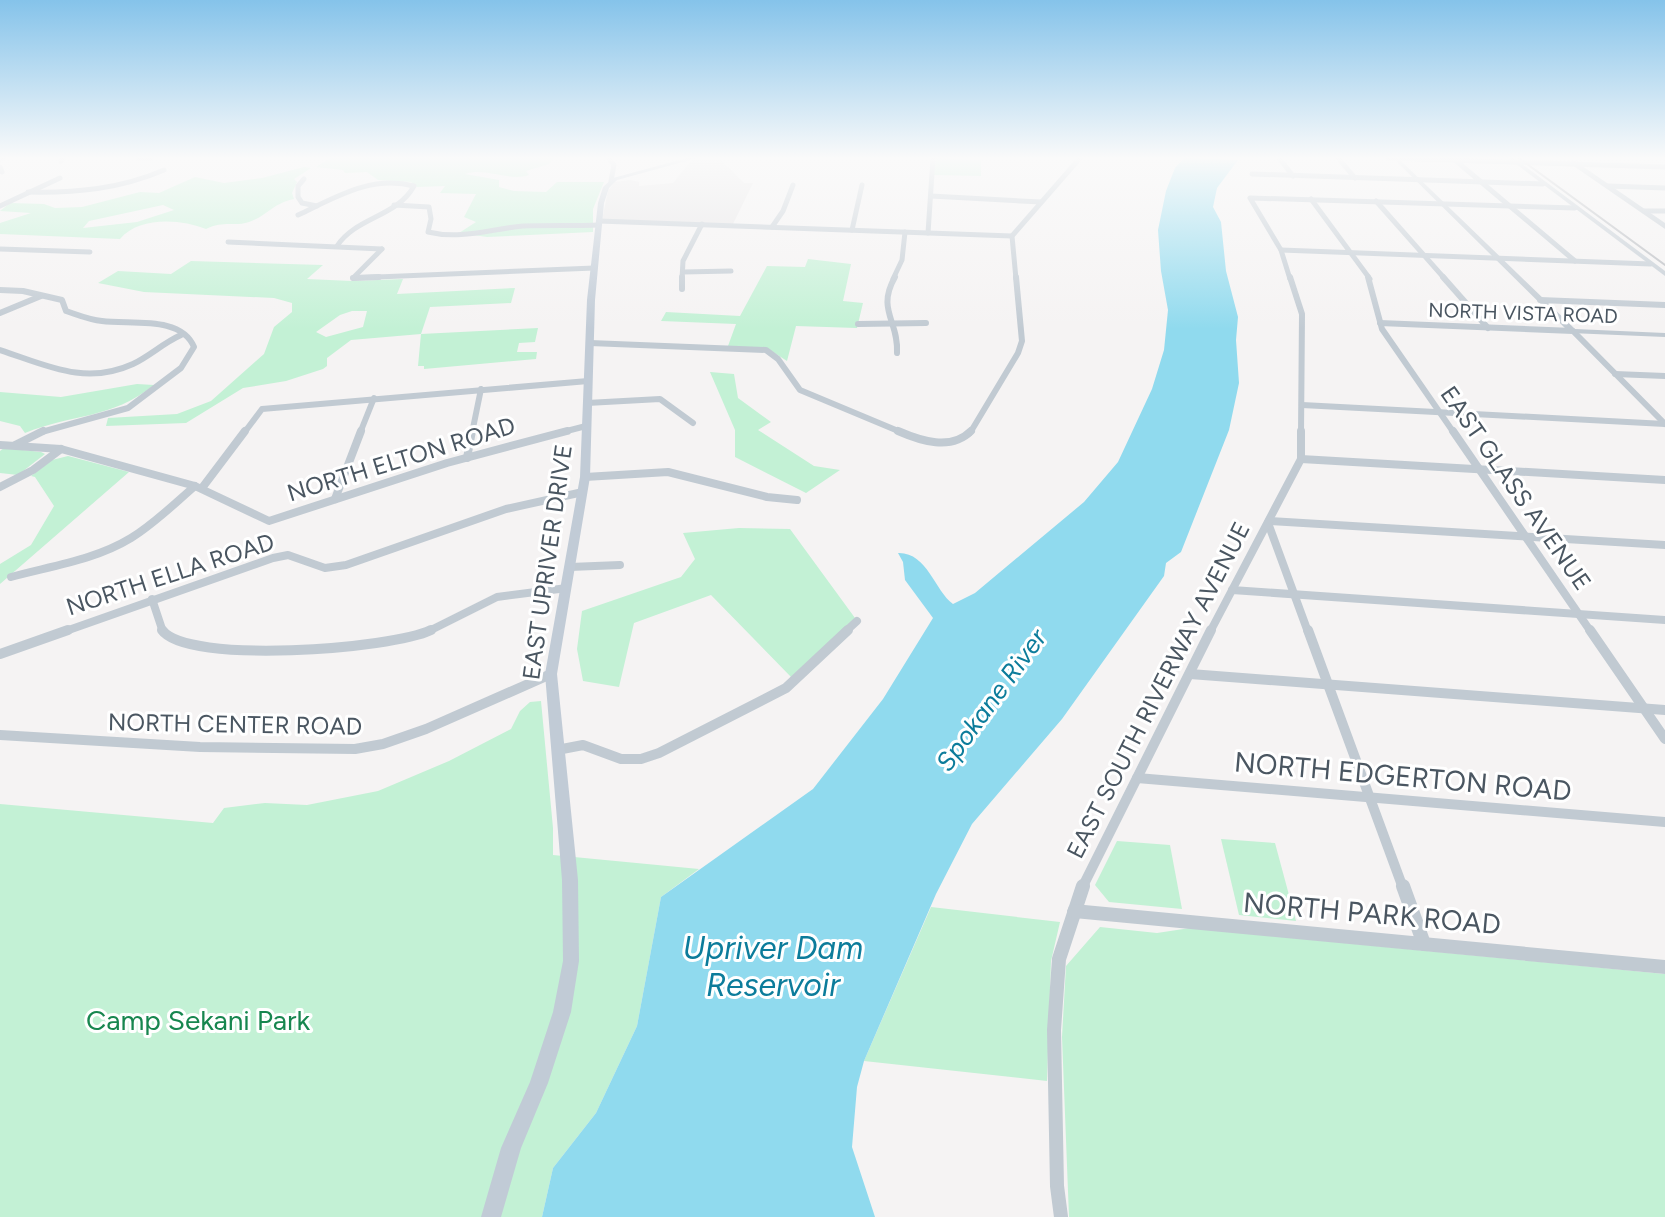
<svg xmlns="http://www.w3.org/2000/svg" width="1665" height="1217" viewBox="0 0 1665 1217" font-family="Figtree,sans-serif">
  <rect width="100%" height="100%" fill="#f5f3f3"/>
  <polygon fill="#e6e4e5" points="700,158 719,158 744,183 753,183 733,224 602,220 608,191 615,182 630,180 639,182 639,186 673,183 692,160"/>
  <g fill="#c3f1d5" fill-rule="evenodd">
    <path d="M330 158H554L549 164 526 171 529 175C508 182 486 167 465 174L499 180V187L514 191 546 192 557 182H604L593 209V232L487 237 459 233 476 222 464 217 476 194 440 193 445 186 417 187 411 182 378 180 367 172 345 173 343 170 316 167Z"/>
    <polygon points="936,158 981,160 981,176 934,175"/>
    <path d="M304 167 311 168 294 179 297 182 292 193 294 199C273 203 267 216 249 222 235 227 224 220 206 229 181 219 139 216 120 239L0 234V223L31 213 0 211 10 203 44 204 55 208 82 207 140 192 159 193 195 177 224 183 262 178ZM163 205 174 210 137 222 83 228 89 221Z"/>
    <polygon points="808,259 851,264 843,301 863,303 857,328 796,326 787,361 770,350 728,346 736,324 661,321 666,312 740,316 767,266 805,267"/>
    <path d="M191 261 323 265 307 279 352 281 403 279 397 294 515 288 511 303 430 307 421 334 538 328 535 342 519 343 517 352H537L536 359 424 369V366H418L421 334 351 340 327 358V366L323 369 286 381 243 388 186 423 106 426 108 418 177 414 211 401 264 354 274 327 292 312V303L274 298 144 292 98 283 118 271 171 274ZM352 311H367L363 327 326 337 316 332 340 315Z"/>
    <polygon points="710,372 734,374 738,398 771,422 758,430 814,466 840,470 806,493 735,457 735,430"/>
    <path d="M137 384 154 385C110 420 74 413 25 433L20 426 0 421V392L61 397Z"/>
    <polygon points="4,448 41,452 45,454 18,475 0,473 0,451"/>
    <polygon points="68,456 129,472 0,584 0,564 31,545 54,506 35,477 31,476 52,460"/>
    <polygon points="739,528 790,529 855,618 791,677 711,595 634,623 619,687 583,681 577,649 582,611 681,577 695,559 683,533"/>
    <polygon points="541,701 553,828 553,855 699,869 661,897 637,1026 596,1113 553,1168 542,1217 0,1217 0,804 213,823 224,808 265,803 307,805 378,791 449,761 511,729 520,711 530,702"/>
    <polygon points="1221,839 1275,843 1296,921 1239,915"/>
    <polygon points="1117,841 1170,845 1182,909 1109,902 1095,885"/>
    <polygon points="931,907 1060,922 1051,961 1047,1081 864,1061"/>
    <polygon points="1100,927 1157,933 1190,928 1665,974 1665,1217 1069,1217 1062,1037 1066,966"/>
  </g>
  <path fill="#90daee" d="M1184 158 1238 160 1217 188 1213 207 1221 222 1226 271 1238 317 1236 340 1239 383 1229 430 1181 552 1166 563 1164 576 1062 719 972 824 936 894 864 1061 857 1087 852 1147 875 1217H542L553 1168 596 1113 637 1026 661 897 813 789 883 699 933 618 905 580 903 562 898 553C927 552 935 591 953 604L975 593 1084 502 1118 462 1152 389 1164 350 1168 310 1161 271 1158 230 1166 191 1175 168Z"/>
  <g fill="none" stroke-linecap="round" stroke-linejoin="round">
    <g stroke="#c1cad2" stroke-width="5">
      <polyline points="138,158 151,158"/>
      <polyline points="609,158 614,165 611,181"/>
      <polyline points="1279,158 1293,176"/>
      <polyline points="1338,158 1355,178"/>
      <polyline points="1388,158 1665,167"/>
      <polyline points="1455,160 1575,261"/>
      <polyline points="61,161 64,158"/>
      <polyline points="1575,164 1665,226"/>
      <polyline points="0,167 2,172"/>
      <polyline points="1252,174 1543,184"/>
      <polyline points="304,179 298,186 298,197 302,203 317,206"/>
      <polyline points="1608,186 1665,188"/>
      <path d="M28 192C76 193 120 189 164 170"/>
      <polyline points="931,196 1041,202"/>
      <polyline points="1311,199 1370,279"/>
      <polyline points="1376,201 1445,279"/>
      <path d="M394 205 429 207 431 219 428 232C461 240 490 229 523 226 548 225 574 226 599 225"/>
      <polyline points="0,206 60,178"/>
      <polyline points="1644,211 1665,211"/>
      <path d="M298 215C336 197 371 175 414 186 397 217 356 217 337 246"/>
      <polyline points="599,221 1012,236"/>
      <polyline points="772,227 783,211 793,185"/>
      <polyline points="852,230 862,185"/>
      <polyline points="928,233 933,158"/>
      <polyline points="228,242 382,249"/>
      <polyline points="0,249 90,252"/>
      <polyline points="1281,250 1651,264"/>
      <polyline points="683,272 731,271"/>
      <polyline points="353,278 594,268"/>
      <polyline points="353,278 382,249"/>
      <polyline points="682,279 683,261 702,224"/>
      <polyline points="893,279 902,260 905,232"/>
      <polyline points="1016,279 1012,236 1080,158"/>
      <polyline points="1290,279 1281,250 1250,198 1575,208"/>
    </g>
    <g stroke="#c1cad2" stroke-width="6">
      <path d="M895 277C876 310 899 321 897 353"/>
      <polyline points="1290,277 1302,314 1301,433"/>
      <polyline points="1368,277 1382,329 1454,433"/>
      <polyline points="1443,277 1488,328"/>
      <polyline points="353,278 379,277"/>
      <polyline points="682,289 682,277"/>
      <path d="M0 290 23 291 62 300 66 311C78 315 90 320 102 321 130 325 181 315 194 347L181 368 128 408 38 433"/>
      <polyline points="1540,300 1665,305"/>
      <polyline points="0,313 41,296"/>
      <polyline points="1380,323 1573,331 1665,424"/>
      <polyline points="858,324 926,323"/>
      <polyline points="590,343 766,350 778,359 800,390 903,433"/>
      <path d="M0 350C46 365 85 386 133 364 150 356 163 343 181 335"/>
      <polyline points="1615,374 1665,376"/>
      <polyline points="587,403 660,399 693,423"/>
      <polyline points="1302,405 1665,424"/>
      <polyline points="244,433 262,409 588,381"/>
      <polyline points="360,433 374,398"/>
      <polyline points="472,433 481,389"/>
      <polyline points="559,433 586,426"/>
      <polyline points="970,433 1018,353 1022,341 1016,277"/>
    </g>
    <g stroke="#c1cad2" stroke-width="8">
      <path d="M898 431C921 441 951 451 971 431"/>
      <polyline points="1453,431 1591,632"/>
      <polyline points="0,445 61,449 195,486 269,521 447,463 567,431"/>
      <polyline points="15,445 43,431"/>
      <polyline points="467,458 472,431"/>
      <polyline points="1301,459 1665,480"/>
      <polyline points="585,477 668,472 767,497 797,500"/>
      <polyline points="0,487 33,470 61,449"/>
      <polyline points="202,488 245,431"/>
      <polyline points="335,499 361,431"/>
      <polyline points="1269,521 1665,545"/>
      <polyline points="1268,523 1308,632"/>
      <polyline points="570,567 620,565"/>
      <path d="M11 577C51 566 95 560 131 538 154 524 174 504 195 486"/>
      <polyline points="1232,590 1665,620"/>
      <polyline points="152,599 163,632"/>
      <polyline points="63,632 273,558 288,555 325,568 346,565 506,509 583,492"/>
      <polyline points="427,632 497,597 567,588"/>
      <polyline points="845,632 857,621"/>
      <polyline points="1210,632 1301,459 1301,431"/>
    </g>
    <g stroke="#c1cad2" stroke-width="10">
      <path d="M162 630C187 665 392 649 431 630"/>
      <polyline points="1308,630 1403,888"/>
      <polyline points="1590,630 1665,739"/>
      <polyline points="0,654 68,630"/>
      <polyline points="1190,674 1665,710"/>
      <polyline points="0,735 200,747 355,749 383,744 426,729 551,674"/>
      <polyline points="557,750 583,745 621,759 641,759 659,753 786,688 848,630"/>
      <polyline points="1137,778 1665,822"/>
      <polyline points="1082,888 1211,630"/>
    </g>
    <g stroke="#c1cad2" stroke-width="14">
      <polyline points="1403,886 1424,944"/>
      <polyline points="1061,1217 1057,1186 1054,1030 1059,959 1083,886"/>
    </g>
    <g fill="#c1cad2" fill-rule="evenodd">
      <polygon points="0,158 6,158 0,162"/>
      <polygon points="1393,158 1398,158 1575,329 1665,333 1665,337 1570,333"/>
      <polygon points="1508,158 1514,158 1665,271 1665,276"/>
      <polygon points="1074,904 1665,960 1665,974 1074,918 1069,916 1067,911 1069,906"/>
    </g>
    <polygon fill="#c1cbd6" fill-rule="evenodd" points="687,158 697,158 617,180 609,188 604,203 595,300 590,477 557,674 578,880 579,961 571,1012 548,1083 521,1148 501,1217 481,1217 501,1148 530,1082 553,1012 563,961 562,880 545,674 580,477 587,300 598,203 603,187 613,178"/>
    <polyline stroke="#b5b8bd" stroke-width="2" points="1519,158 1665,265"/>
  </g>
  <linearGradient id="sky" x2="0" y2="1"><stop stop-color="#85c3ea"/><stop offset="0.48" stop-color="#fafafa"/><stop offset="1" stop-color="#fafafa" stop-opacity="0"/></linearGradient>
  <rect width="1665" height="329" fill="url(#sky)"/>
  <g text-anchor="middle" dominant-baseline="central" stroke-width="6" stroke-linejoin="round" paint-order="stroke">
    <g font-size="20" fill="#4a5661" stroke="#fff">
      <text transform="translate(1523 313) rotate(2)">NORTH VISTA ROAD</text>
    </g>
    <g font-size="24" fill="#4a5661" stroke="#fff">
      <text transform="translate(401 459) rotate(-17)">NORTH ELTON ROAD</text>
      <text transform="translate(1516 488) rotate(55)">EAST GLASS AVENUE</text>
      <text transform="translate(547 562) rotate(-82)">EAST UPRIVER DRIVE</text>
      <text transform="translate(170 574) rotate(-18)">NORTH ELLA ROAD</text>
      <text transform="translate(1158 690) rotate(-63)">EAST SOUTH RIVERWAY AVENUE</text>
      <text transform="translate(235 724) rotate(1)">NORTH CENTER ROAD</text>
    </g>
    <g font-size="26" font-style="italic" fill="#0c7c9b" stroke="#fff">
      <text transform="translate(991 700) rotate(-54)">Spokane River</text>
    </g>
    <g font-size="28" fill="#4a5661" stroke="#fff">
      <text transform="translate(1403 776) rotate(5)">NORTH EDGERTON ROAD</text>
      <text transform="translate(1372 913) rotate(5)">NORTH PARK ROAD</text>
    </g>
    <g font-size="28" fill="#17864f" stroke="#fff">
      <text x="198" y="1020">Camp Sekani Park</text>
    </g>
    <g font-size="32" font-style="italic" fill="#0c7c9b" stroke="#fff">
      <text x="773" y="948">Upriver Dam<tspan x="773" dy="37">Reservoir</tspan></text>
    </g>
  </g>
</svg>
